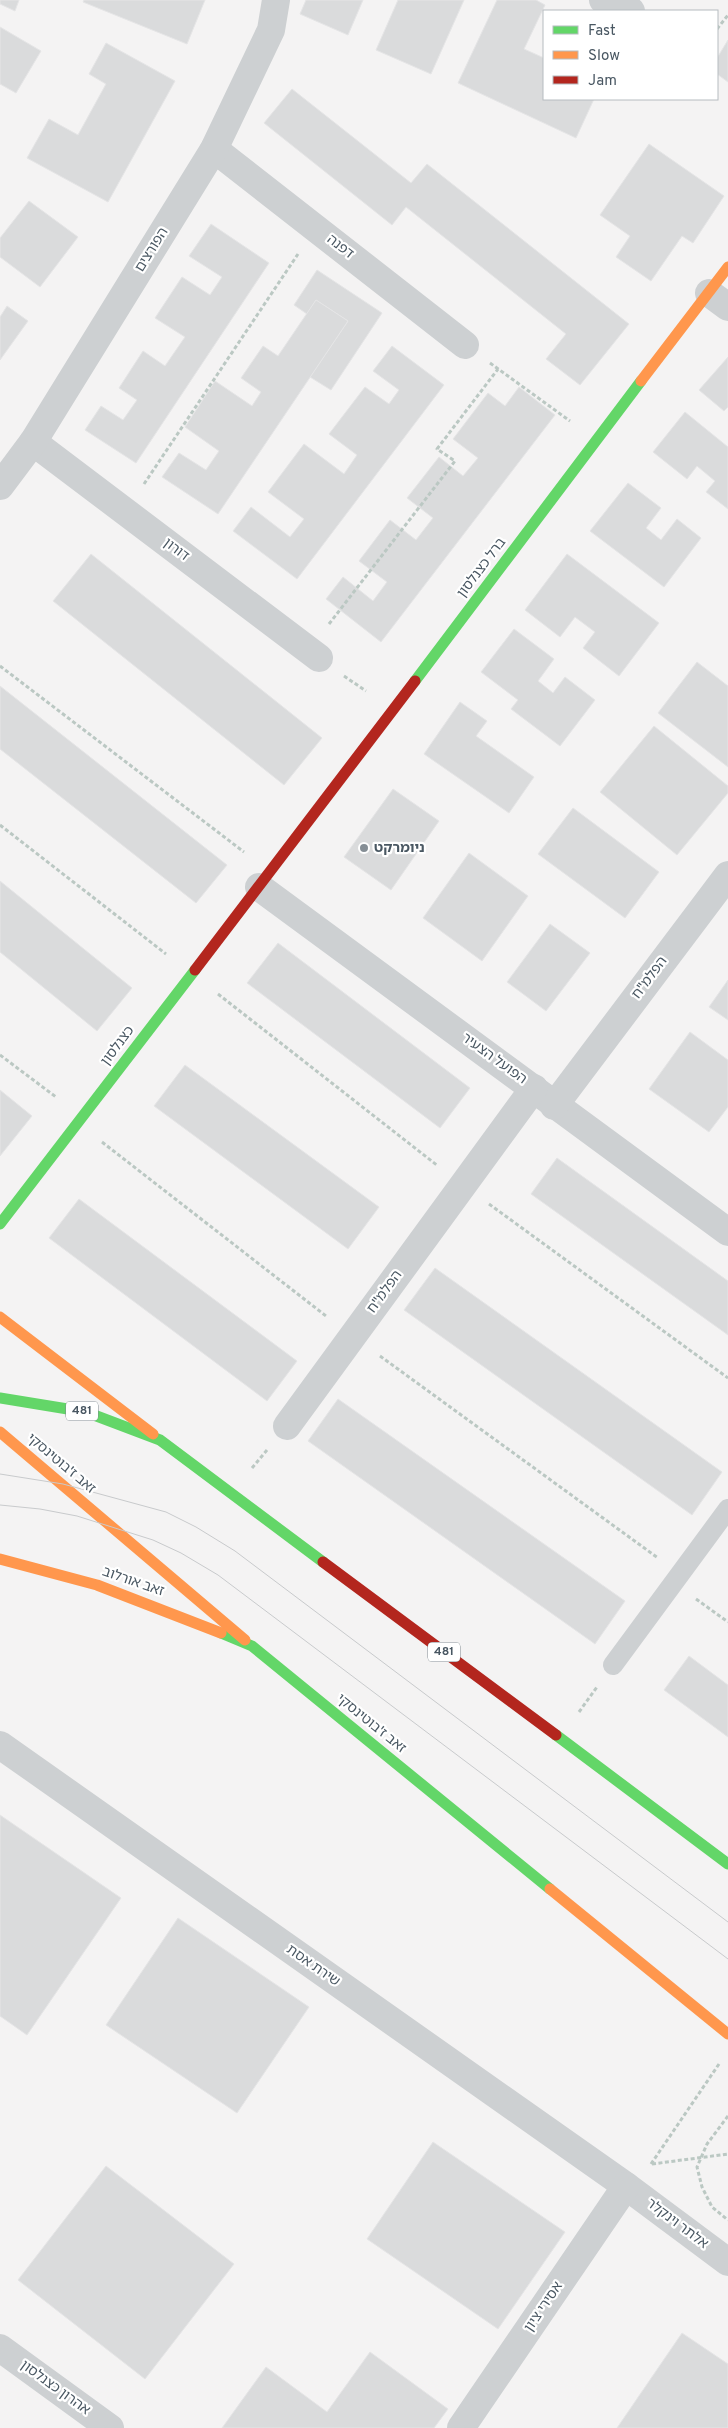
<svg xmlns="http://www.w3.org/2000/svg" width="728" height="2428" viewBox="0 0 728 2428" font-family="Overpass,'Noto Sans Hebrew',sans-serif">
  <rect width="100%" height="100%" fill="#f4f3f3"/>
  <g fill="#dadbdc" stroke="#e5e5e6">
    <polygon points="0,0 19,0 15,11 0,4"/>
    <polygon points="84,0 205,0 187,44 83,2"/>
    <polygon points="306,0 363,0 348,35 300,14"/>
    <polygon points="398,0 464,0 431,74 376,50"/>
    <polygon points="497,0 536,0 545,5 524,49 544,58 544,99 594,99 576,138 458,83"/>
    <polygon points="0,27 41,51 16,93 0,84"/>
    <polygon points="728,40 728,82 717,74 717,58"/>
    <polygon points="106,43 175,81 108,202 27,158 49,119 78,135 106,84 89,74"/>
    <polygon points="292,89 411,183 427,164 629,324 580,385 546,359 566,334 406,207 392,225 264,123"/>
    <polygon points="649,144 724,196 693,243 682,236 651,281 616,257 630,236 600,215"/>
    <polygon points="29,201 78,237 40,287 0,257 0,238"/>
    <polygon points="211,224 269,263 136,463 85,430 101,406 123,420 137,400 119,388 143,351 165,366 185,337 155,318 182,277 210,295 222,277 189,256"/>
    <polygon points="317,270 382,313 331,390 310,377 348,321 316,300 307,314 294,305"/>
    <polygon points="316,300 348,321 218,514 162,477 179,453 206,470 219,451 185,427 215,381 252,406 261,392 241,378 263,346 278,356"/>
    <polygon points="7,306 28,321 0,360 0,317"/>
    <polygon points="392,346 444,385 297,579 233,531 251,507 290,537 304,519 268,492 304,444 344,474 357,455 329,434 365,387 389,404 399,390 373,371"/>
    <polygon points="728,357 728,407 724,411 699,390"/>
    <polygon points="519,387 555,415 381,642 326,599 343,577 373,601 387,582 359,561 390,520 416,540 433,518 407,498 439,457 463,476 478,458 453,439 488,393 505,406"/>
    <polygon points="685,412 728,447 728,509 706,492 715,481 697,466 687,479 653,452"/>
    <polygon points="628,483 661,508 646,528 661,540 677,519 701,538 664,587 590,531"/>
    <polygon points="91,554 322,738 284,785 53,601"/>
    <polygon points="567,554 659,623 619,676 583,648 595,632 575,617 560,637 525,610"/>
    <polygon points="514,629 554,659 538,681 553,693 565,677 595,700 560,746 511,709 518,700 481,672"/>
    <polygon points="697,662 728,686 728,767 658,713"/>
    <polygon points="0,686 227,865 196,903 0,749"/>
    <polygon points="460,702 487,721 476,736 534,777 509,813 424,754"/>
    <polygon points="654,726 728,786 728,793 677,855 600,792"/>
    <polygon points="393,789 439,821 391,890 344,857"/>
    <polygon points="573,808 659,872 625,918 538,854"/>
    <polygon points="469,853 528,896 482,961 423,918"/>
    <polygon points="0,881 132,988 97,1031 0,952"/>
    <polygon points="550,924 590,953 546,1011 507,982"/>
    <polygon points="278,943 470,1088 440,1128 247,983"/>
    <polygon points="728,980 728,1020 709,1007"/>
    <polygon points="690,1032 728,1060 728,1107 709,1132 649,1089"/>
    <polygon points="185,1065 379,1207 348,1249 154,1106"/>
    <polygon points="0,1090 32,1116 0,1156"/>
    <polygon points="557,1158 728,1281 728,1335 531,1194"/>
    <polygon points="79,1199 297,1361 267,1401 49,1238"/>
    <polygon points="435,1268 722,1472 692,1515 404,1310"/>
    <polygon points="338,1399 625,1601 595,1644 308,1441"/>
    <polygon points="689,1656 728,1685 728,1737 664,1690"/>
    <polygon points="0,1815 121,1898 27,2035 0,2016"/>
    <polygon points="178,1918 309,2007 237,2113 106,2025"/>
    <polygon points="433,2142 565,2232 498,2329 367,2239"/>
    <polygon points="106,2166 234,2264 145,2379 18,2280"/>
    <polygon points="682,2333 728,2364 728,2428 617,2428"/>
    <polygon points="370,2352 448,2409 434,2428 222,2428 266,2367 327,2412"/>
  </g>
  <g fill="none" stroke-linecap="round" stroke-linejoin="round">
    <g stroke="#bbc8c3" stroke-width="3" stroke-dasharray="4 2.5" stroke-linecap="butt">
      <polyline points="717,29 728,15"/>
      <polyline points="490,363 570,421"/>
      <polyline points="144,484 298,254"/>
      <polyline points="329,624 455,461 437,449 498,369"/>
      <polyline points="0,666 244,852"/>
      <polyline points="344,676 366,691"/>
      <polyline points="0,825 166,954"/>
      <polyline points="218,994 438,1166"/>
      <polyline points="0,1055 56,1097"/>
      <polyline points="102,1142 326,1316"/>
      <polyline points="489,1204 728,1378"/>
      <polyline points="380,1356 658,1558"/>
      <polyline points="252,1468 267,1450"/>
      <polyline points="696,1599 728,1622"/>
      <polyline points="579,1712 597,1687"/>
      <polyline points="651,2164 719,2064"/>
      <polyline points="652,2164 728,2154"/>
    </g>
    <polyline stroke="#cdd0d2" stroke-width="20" points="613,1665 728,1509"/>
    <g stroke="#cdd0d2" stroke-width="28">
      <polyline points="603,0 631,11"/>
      <polyline points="214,149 465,345"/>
      <polyline points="709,293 728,307"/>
      <polyline points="33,442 319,658"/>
      <polyline points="0,486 33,442 214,149 271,30 276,0"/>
      <polyline points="259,887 728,1232"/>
      <polyline points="554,1106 728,875"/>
      <polyline points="287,1426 534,1088"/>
      <polyline points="0,1745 626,2186 728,2262"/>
      <polyline points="0,2348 110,2428"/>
      <polyline points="461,2428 626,2186"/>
    </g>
    <g stroke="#63d668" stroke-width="11">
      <polyline points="415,681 641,381"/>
      <polyline points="0,1224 195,970"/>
      <polyline points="0,1398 86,1412 160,1440 323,1562"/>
      <polyline points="221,1633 252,1646 550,1889"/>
      <polyline points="556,1735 728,1864"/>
    </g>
    <g stroke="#ff974d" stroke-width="11">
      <polyline points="641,381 728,267"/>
      <polyline points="0,1317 153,1434"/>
      <polyline points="0,1432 245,1640"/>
      <polyline points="0,1559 97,1585 221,1633"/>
      <polyline points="550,1889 728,2034"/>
    </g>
    <g stroke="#b3261e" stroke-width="11">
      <polyline points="195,970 415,681"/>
      <polyline points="323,1562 556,1735"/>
    </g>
    <g stroke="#c8cacc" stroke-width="1">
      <polyline points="0,1474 63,1484 166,1512 196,1527 235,1551 728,1922"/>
      <polyline points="0,1505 40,1509 77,1516 153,1540 181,1553 218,1575 728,1959"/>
    </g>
    <polyline stroke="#bbc8c3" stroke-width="3" stroke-dasharray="4 2.5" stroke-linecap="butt" points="728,2116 707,2144 697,2167 702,2187 712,2207 728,2220"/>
  </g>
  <circle fill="#858e95" stroke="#fff" stroke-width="2" cx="364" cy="848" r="5"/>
  <g text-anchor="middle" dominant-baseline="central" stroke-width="4.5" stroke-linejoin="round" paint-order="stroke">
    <g fill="#fff" stroke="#808991" stroke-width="1">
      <rect x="66" y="1401.5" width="32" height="19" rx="4"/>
      <rect x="428" y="1642.5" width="32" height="19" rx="4"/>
    </g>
    <g font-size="12" font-weight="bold" fill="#495762">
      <text x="82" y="1411">481</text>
      <text x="444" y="1652">481</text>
    </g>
    <g font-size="14" fill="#495762" stroke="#fff">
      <text transform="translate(340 247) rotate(38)">דפנה</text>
      <text transform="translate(152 250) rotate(-58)">הפורצים</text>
      <text transform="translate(176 550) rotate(37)">דורון</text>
      <text transform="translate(482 568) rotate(-53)">ברל כצנלסון</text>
      <text transform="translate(650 978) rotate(-53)">הפלמ"ח</text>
      <text transform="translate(118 1046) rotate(-53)">כצנלסון</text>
      <text transform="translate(494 1059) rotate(36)">הפועל הצעיר</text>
      <text transform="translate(385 1292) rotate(-54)">הפלמ"ח</text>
      <text transform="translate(61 1464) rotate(40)">זאב ז'בוטינסקי</text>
      <text transform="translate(133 1582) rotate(19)">זאב אורלוב</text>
      <text transform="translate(371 1724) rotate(39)">זאב ז'בוטינסקי</text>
      <text transform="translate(313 1966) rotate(35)">שירת אסת</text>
      <text transform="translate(677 2224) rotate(37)">אלתר וינקלר</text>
      <text transform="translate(544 2307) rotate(-56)">אסירי ציון</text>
      <text transform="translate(55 2388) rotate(36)">אהרון כצנלסון</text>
    </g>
    <g font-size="14" font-weight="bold" fill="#495762" stroke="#fff" text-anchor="start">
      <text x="374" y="848">ניומרקט</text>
    </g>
  </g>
  <rect x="543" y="10" width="175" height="90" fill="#ffffff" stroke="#b6bcc0"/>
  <rect x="553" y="26" width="25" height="8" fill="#63d668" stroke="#b6bcc0"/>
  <text x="588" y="35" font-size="15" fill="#495762">Fast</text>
  <rect x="553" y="51" width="25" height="8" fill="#ff974d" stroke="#b6bcc0"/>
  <text x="588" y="60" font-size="15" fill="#495762">Slow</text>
  <rect x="553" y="76" width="25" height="8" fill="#b3261e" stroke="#b6bcc0"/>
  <text x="588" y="85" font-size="15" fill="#495762">Jam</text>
</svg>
